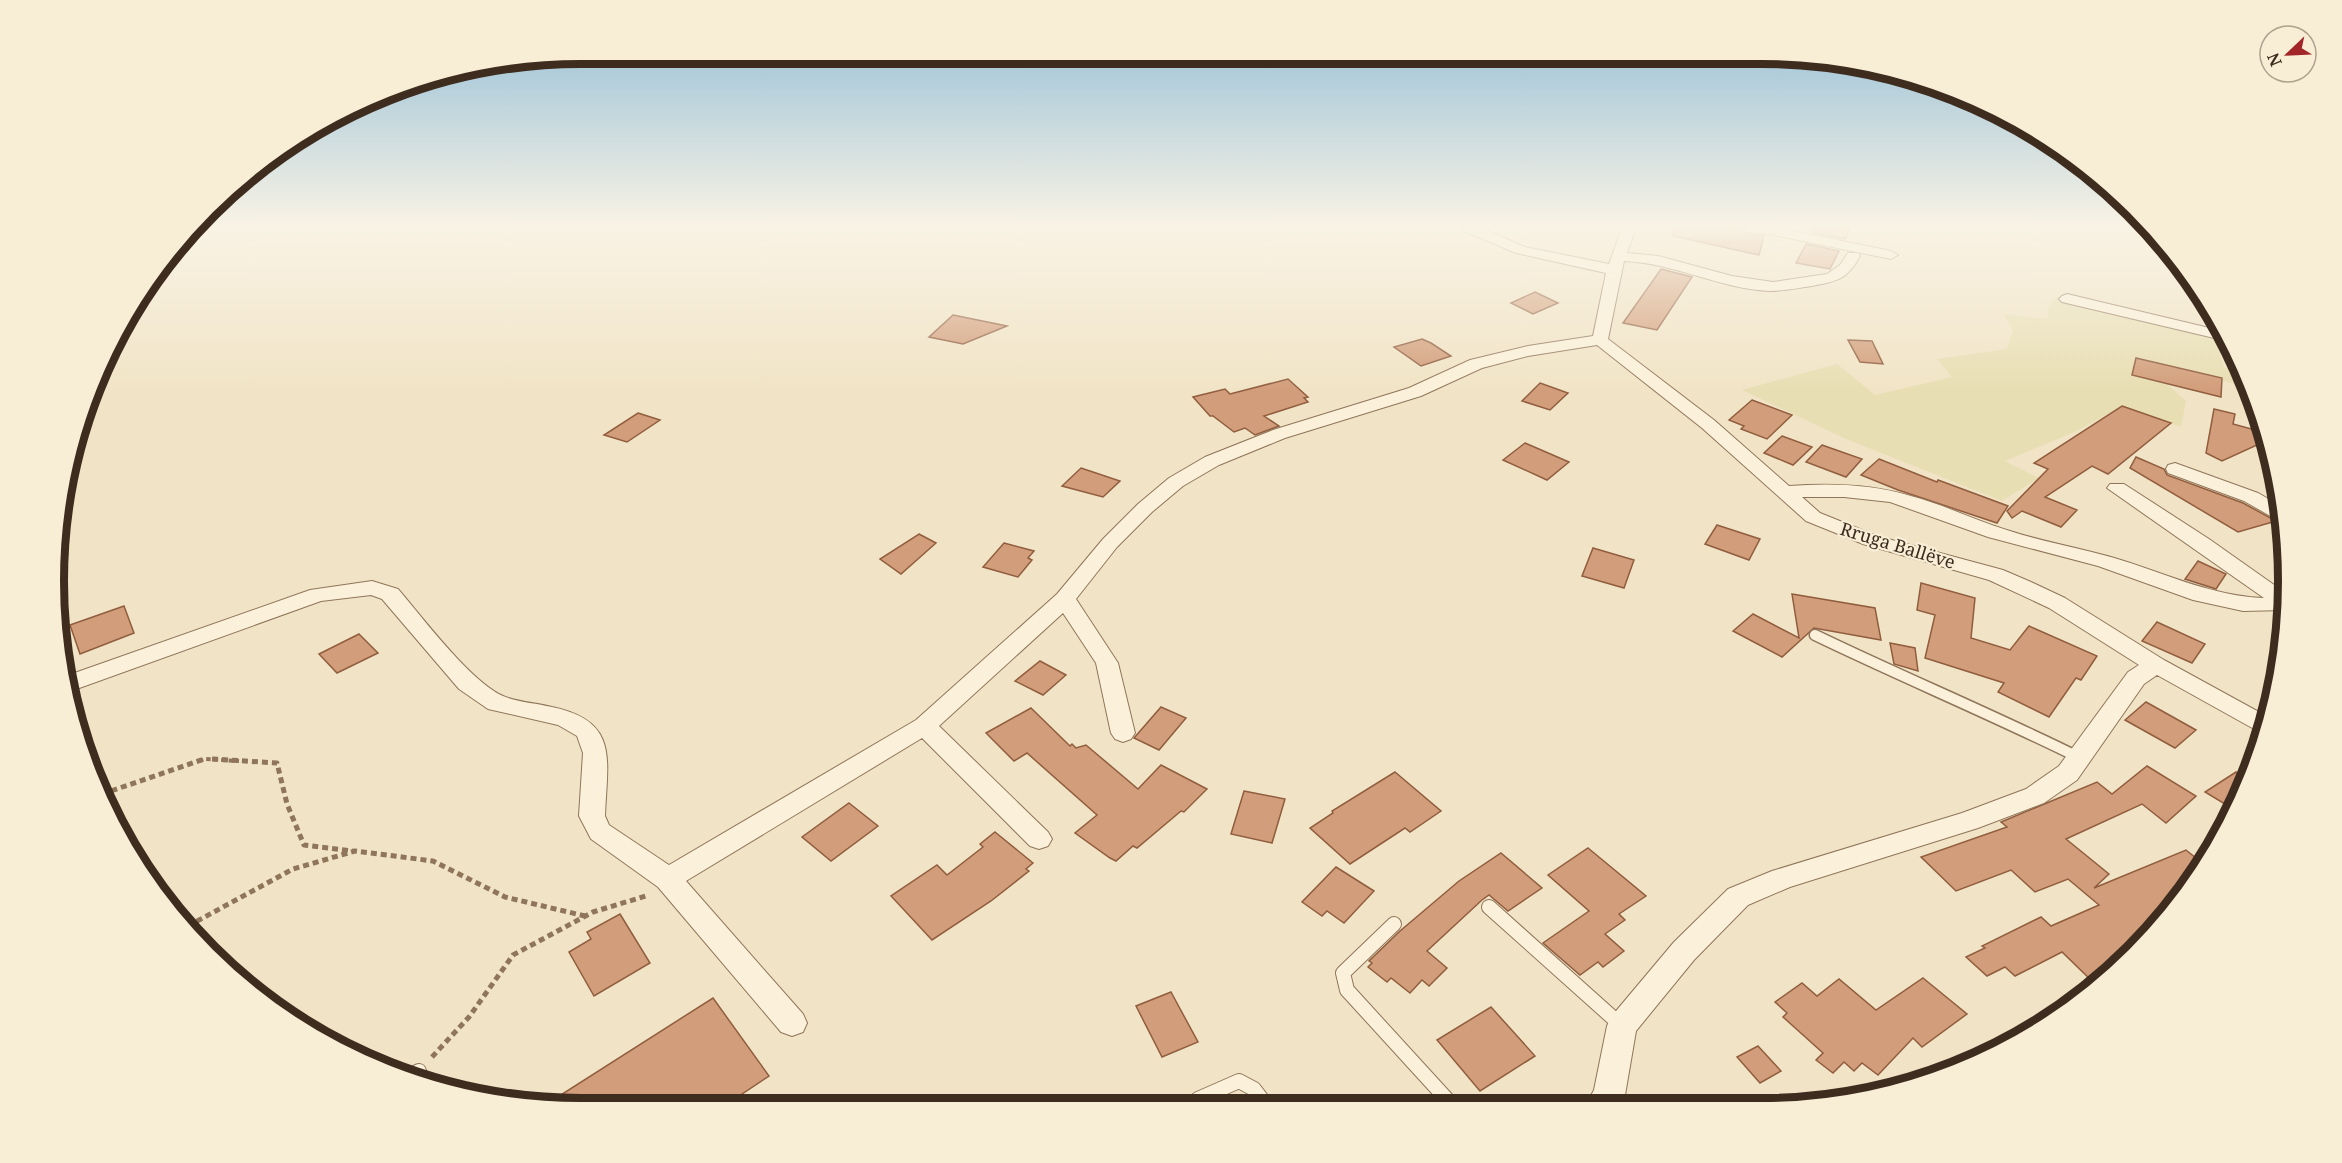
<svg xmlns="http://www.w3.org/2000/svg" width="2342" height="1163" viewBox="0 0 2342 1163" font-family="'Noto Serif',serif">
  <rect width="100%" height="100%" fill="#f1e4c6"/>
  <polygon fill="#e8deb3" points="2058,296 2215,338 2224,367 2244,372 2259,418 2252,416 2234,384 2169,366 2167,384 2186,401 2181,427 2122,406 2077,431 2005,461 2039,478 2002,501 1846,439 1742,390 1837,364 1875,395 1952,377 1937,359 2007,349 2013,330 2003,314 2047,319 2049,305"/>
  <g fill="#d29d7a" stroke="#905d3e" stroke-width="1.5">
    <polygon points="1674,228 1738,228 1747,234 1764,236 1759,255 1673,236"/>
    <polygon points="1814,228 1850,228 1845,239 1812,232"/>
    <polygon points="1806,244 1839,251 1830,269 1796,263"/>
    <polygon points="1661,269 1692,277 1657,330 1623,323"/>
    <polygon points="1535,292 1558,303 1533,314 1511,303"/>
    <polygon points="953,315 1007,326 963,344 929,337"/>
    <polygon points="1422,339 1431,343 1451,356 1421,366 1394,347"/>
    <polygon points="1848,340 1872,341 1883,364 1860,362"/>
    <polygon points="2136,358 2222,378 2221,397 2132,375"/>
    <polygon points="1288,379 1308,397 1304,398 1308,402 1264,416 1279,426 1255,435 1245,428 1234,432 1213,416 1210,416 1193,397 1225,389 1230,394"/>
    <polygon points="1540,383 1568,393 1550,410 1522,401"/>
    <polygon points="1752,400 1792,415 1767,439 1741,429 1744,426 1729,420"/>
    <polygon points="2122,406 2171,423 2108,474 2092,466 2045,497 2077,510 2061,527 2022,511 2012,518 2007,511 2048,469 2034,463"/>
    <polygon points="2214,409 2235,414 2233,424 2259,431 2257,445 2222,461 2206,453"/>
    <polygon points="638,413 660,420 627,442 604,435"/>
    <polygon points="1782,436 1812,447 1793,465 1764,453"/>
    <polygon points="1525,443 1569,462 1547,480 1503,460"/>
    <polygon points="1822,445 1862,459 1846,477 1806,462"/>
    <polygon points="2136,457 2164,469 2167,475 2243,503 2276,521 2238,532 2130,468"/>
    <polygon points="1879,459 1937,482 1938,480 2008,506 1997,523 1898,490 1861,475"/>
    <polygon points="1081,468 1120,481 1103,497 1062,486"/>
    <polygon points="1717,525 1760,539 1749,560 1705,544"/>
    <polygon points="919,534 936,543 901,574 880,559"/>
    <polygon points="1004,543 1034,551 1028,558 1032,560 1018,577 983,567"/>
    <polygon points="1593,548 1634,560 1624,588 1582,576"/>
    <polygon points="2198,561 2226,574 2216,589 2185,579"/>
    <polygon points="1921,583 1975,598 1971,638 2010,650 2029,626 2097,656 2081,680 2076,678 2049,717 1998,692 2004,683 1925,658 1935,615 1917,610"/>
    <polygon points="1792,594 1875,608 1881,640 1814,628 1782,657 1733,631 1753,614 1799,638"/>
    <polygon points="124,606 134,633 80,654 70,625"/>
    <polygon points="2157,622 2205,644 2192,663 2142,641"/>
    <polygon points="359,634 378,653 337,673 319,654"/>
    <polygon points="1890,643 1915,648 1918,671 1894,664"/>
    <polygon points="1040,661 1066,675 1043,695 1015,681"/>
    <polygon points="2146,702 2196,730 2175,748 2125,720"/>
    <polygon points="1161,707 1186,718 1159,750 1134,738"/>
    <polygon points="1031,708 1070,746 1072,744 1076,748 1086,745 1138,789 1161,765 1207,789 1184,812 1181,811 1137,848 1133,846 1116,861 1110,858 1075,833 1097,815 1027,753 1014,761 986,733"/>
    <polygon points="2147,766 2196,796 2166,823 2142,804 2066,839 2109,874 2094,888 2186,850 2202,863 2179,903 2096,985 2062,952 2015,976 2005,967 1987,976 1966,957 1985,948 1982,946 2041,917 2051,926 2099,905 2068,879 2035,892 2011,870 1956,891 1921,857 2007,827 2001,822 2097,782 2112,794"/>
    <polygon points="1395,772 1441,811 1410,832 1405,828 1350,864 1310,828 1333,813 1332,811"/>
    <polygon points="2236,772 2249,780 2233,809 2205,792"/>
    <polygon points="1244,791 1285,799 1272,843 1231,834"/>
    <polygon points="849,803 878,826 831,861 802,837"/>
    <polygon points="995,832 1033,863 1026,869 1029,871 991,901 932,940 891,896 937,865 947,875 983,847 980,844"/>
    <polygon points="1588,848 1646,896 1619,914 1625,920 1605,934 1624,951 1603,967 1598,962 1580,975 1543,943 1589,911 1548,875"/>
    <polygon points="1501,853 1542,888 1508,911 1489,895 1482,900 1427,951 1447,968 1429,986 1422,980 1410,993 1391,978 1387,982 1368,967 1372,963 1369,961 1400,931 1459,881"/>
    <polygon points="1336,867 1374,891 1344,923 1327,911 1322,916 1302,902"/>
    <polygon points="620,914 650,963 594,996 569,952 591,939 587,932"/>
    <polygon points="1923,978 1967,1014 1922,1047 1913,1038 1878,1075 1862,1063 1854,1071 1844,1062 1833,1073 1816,1060 1823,1053 1783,1017 1787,1013 1775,1002 1802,983 1817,996 1839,979 1876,1010"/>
    <polygon points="1171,992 1198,1042 1162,1057 1136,1006"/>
    <polygon points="713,998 769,1076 721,1108 581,1109 545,1105"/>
    <polygon points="1491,1007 1535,1056 1480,1091 1437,1040"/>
    <polygon points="1758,1046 1781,1071 1760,1083 1737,1057"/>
  </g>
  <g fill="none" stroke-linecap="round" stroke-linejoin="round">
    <g stroke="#8f755a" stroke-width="13">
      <path id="service-far1" d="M1815 635C1902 677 1991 714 2078 757"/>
    </g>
    <g stroke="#8f755a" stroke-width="16">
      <g id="service">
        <polyline points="1489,907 1622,1026"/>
        <polyline points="1394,924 1343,973 1347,990 1453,1106"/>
        <polyline points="407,1077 419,1071"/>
        <polyline points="1198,1099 1239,1081 1254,1089 1267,1106"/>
      </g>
    </g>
    <g stroke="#8f755a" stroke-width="2">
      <g id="minor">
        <path d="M1462 228H1481L1525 247 1609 264 1622 228H1636L1627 253 1658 256 1732 276 1773 282 1827 274 1840 265 1848 253H1858L1860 256C1847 280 1837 281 1812 286 1798 288 1784 291 1770 291 1720 289 1675 263 1624 261L1608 339 1714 420 1789 486C1830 483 1871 484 1911 496 1945 505 1976 521 2010 531 2047 543 2087 549 2124 561 2171 576 2214 596 2264 598L2107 488 2110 484H2124L2209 539 2287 594 2285 610 2243 611 2193 600 2098 566 1988 537 1890 502 1844 497H1802L1820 513 1877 536 2003 570 2031 582 2065 598 2164 660 2268 717 2263 734 2157 675 2144 684 2077 780 2044 803 1978 828 1790 887 1748 905 1694 960 1636 1031 1625 1095 1620 1105H1586L1594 1090 1607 1026 1611 1017 1674 942 1728 889 1772 871 1962 813 2026 789 2059 766 2128 672 2139 665 2049 608 1989 580 1863 544 1806 521 1702 428 1597 345 1528 356 1482 368 1421 396 1285 438 1219 465 1183 486 1152 512 1117 547 1076 599 1118 663 1135 733 1131 739 1123 742 1115 739 1111 733 1096 663 1063 613 939 726 1048 832 1052 839 1048 846 1039 849 1030 846 922 738 686 881 803 1014 807 1023 803 1032 792 1036 781 1032 658 887 591 839 579 816 583 753 577 736 558 725 488 709 459 689 382 599 371 595 321 601 71 691 66 676 310 590 372 581 398 589C423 618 470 681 503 696 517 702 536 703 552 707 620 721 607 760 605 816L609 825 669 865 916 720 1057 594 1103 539 1138 504 1169 478 1205 457 1273 430 1409 388 1470 360 1528 346 1593 336 1606 273 1516 253 1464 231Z"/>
        <polygon points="1740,228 1779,228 1891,251 1898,255 1891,259 1768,234 1747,232"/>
        <polygon points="2067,294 2222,331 2227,341 2062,302 2059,299 2062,296"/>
        <polygon points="2175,463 2258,493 2281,506 2282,520 2274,518 2244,501 2168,473 2166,469 2168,465"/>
      </g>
    </g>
    <polyline stroke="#8f755a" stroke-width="4" stroke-dasharray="4.5 3" stroke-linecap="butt" points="199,761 205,759 239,761"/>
    <g stroke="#8f755a" stroke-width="5" stroke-dasharray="6 4" stroke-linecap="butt">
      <polyline points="212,759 277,763 287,804 304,845 353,851"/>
      <polyline points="102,794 204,759"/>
      <polyline points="188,926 293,869 355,851 433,861 505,897 585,916"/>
      <polyline points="432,1057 469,1017 513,955 593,912 649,895"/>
    </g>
    <use href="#service-far1" stroke="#fbf1da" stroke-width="10"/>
    <use href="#service" stroke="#fbf1da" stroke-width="14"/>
    <use href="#minor" fill="#fbf1da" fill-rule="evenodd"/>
  </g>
  <linearGradient id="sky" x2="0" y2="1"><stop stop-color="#8ebbd6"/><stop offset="0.58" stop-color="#f9f3e5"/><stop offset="1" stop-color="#f9f3e5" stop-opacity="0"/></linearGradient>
  <rect width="2342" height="391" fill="url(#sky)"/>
  <g text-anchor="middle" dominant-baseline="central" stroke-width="4.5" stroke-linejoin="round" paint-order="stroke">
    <g font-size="18" fill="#3e2d1f" stroke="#f8eed6">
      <text transform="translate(1898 545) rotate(17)">Rruga Ballëve</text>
    </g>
  </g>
  <path d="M0 0H2342V1163H0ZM581 64H1761A517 517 0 0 1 2278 581V581A517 517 0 0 1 1761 1098H581A517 517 0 0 1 64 581V581A517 517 0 0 1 581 64Z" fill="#f8eed6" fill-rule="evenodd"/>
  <path fill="none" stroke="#3e2d1f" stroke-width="8" d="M581 64H1761A517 517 0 0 1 2278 581V581A517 517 0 0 1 1761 1098H581A517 517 0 0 1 64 581V581A517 517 0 0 1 581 64Z"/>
  <g transform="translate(2288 54) rotate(247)"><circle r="28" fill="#f8eed6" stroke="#aea18d" stroke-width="1.5"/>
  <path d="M0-4.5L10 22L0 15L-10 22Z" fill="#a22629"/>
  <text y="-9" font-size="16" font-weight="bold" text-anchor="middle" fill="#3e2d1f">N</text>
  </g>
</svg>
